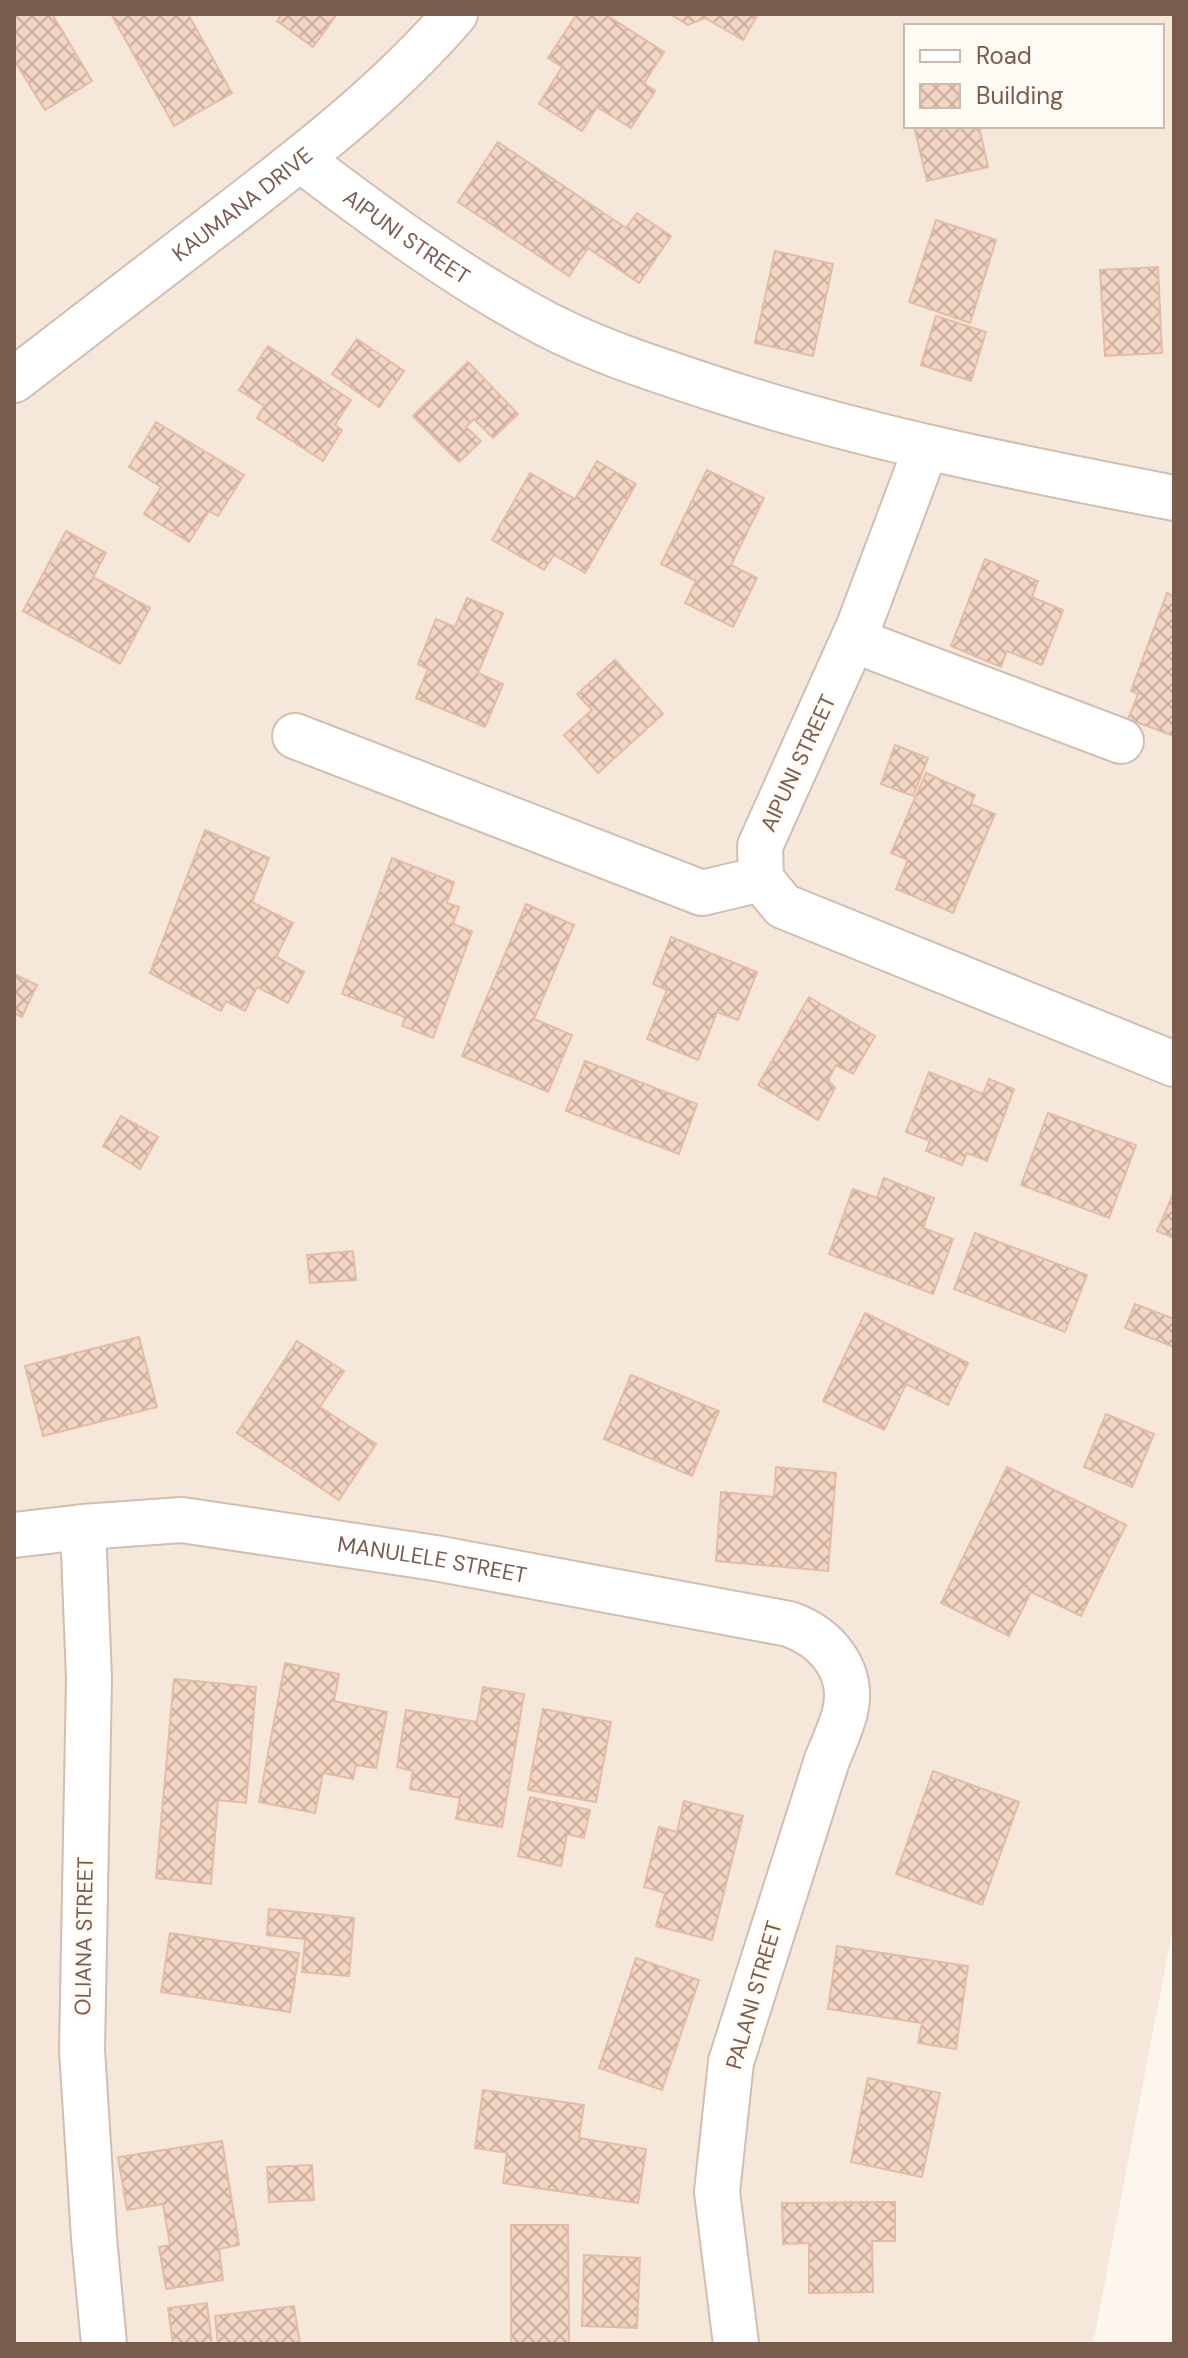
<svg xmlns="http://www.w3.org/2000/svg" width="1188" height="2358" viewBox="0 0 1188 2358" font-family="'DM Sans',sans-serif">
  <defs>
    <pattern id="building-cross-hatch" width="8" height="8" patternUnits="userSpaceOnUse" patternTransform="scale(2)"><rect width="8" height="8" fill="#f3d5c3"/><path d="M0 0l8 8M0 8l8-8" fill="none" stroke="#cab0a1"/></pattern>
  </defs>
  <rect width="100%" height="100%" fill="#fdf6ec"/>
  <path fill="#f5e8da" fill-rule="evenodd" d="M14 14H1174V1922L1093 2344H14ZM906 26H1162V126H906Z"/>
  <g fill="url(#building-cross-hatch)" stroke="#e6bba3" stroke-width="2">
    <polygon points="14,14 52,14 92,81 45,110 14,60"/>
    <polygon points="111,14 188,14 232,93 174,126"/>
    <polygon points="282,14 337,14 313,47 277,21"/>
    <polygon points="577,14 605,14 664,52 644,83 655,91 631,128 597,107 582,131 539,104 562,67 548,58"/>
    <polygon points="670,14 758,14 743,40 705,18 688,25"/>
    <polygon points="914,126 979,126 988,167 927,181"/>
    <polygon points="498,142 626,228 637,213 671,236 639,283 588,248 569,276 458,202"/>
    <polygon points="936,220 996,240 970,323 909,302"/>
    <polygon points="775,251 833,264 813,356 755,343"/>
    <polygon points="1158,267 1162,353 1105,356 1100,270"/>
    <polygon points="936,316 986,332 971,381 921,365"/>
    <polygon points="357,339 404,371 379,407 332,374"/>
    <polygon points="268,346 351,400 335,425 342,430 323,461 257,418 264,406 239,390"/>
    <polygon points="468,362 518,414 493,438 474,419 466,427 481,441 459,462 413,416"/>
    <polygon points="156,422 244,475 218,516 209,511 189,542 144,514 161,487 129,467"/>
    <polygon points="597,461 636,484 585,573 554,555 544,570 492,540 530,473 575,499"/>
    <polygon points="707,470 764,498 731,565 757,578 733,627 685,603 696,581 661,564"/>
    <polygon points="66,531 106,553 93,577 150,608 120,664 23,611"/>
    <polygon points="985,559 1038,581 1032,597 1063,610 1042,665 1007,651 1001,667 951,646"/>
    <polygon points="1167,593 1174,596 1174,736 1128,719 1138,694 1131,691"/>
    <polygon points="467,598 503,613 478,673 503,684 485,727 416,698 428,669 418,664 436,619 455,627"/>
    <polygon points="615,660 663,714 598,773 564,735 592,710 577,694"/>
    <polygon points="895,745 928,758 913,796 881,784"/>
    <polygon points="926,773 975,795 971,804 995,814 953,913 896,889 908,860 891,853"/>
    <polygon points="205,830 269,858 252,902 293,923 276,957 304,972 288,1003 257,987 245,1011 226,1001 221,1011 150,973"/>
    <polygon points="392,858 454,882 447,903 459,907 453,924 472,931 433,1038 402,1026 405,1017 342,994"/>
    <polygon points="526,904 574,925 534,1019 572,1035 548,1092 462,1056"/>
    <polygon points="671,937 757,972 738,1020 717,1012 698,1060 647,1039 667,990 653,984"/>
    <polygon points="14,974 37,985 22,1017 14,1013"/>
    <polygon points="809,997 875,1036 853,1074 836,1065 828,1080 835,1088 818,1120 758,1085"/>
    <polygon points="585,1061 697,1104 679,1154 566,1111"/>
    <polygon points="929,1072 983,1094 989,1079 1014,1089 987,1161 967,1153 962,1165 926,1151 930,1141 906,1132"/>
    <polygon points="1048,1113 1136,1145 1109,1218 1021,1185"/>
    <polygon points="121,1116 158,1137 140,1169 103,1146"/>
    <polygon points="884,1178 934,1198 923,1228 953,1239 933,1294 829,1254 853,1189 877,1198"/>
    <polygon points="1174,1192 1174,1238 1157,1231"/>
    <polygon points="975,1233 1087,1275 1065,1332 954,1289"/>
    <polygon points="353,1251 356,1280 310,1283 307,1255"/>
    <polygon points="1135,1304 1174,1319 1174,1347 1125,1328"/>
    <polygon points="865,1313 968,1363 948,1405 906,1384 884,1430 823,1401"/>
    <polygon points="139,1337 157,1407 43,1436 25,1366"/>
    <polygon points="297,1341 344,1371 320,1407 376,1444 339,1500 237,1433"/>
    <polygon points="631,1375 719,1411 692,1476 604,1439"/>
    <polygon points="1106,1414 1154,1434 1132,1487 1084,1467"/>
    <polygon points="776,1467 836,1473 828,1571 716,1561 721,1492 774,1497"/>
    <polygon points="1007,1467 1126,1525 1081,1616 1031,1592 1009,1636 941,1603"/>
    <polygon points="285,1663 339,1674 334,1701 387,1712 376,1768 356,1765 353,1779 323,1773 315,1813 259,1802"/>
    <polygon points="174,1679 256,1687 246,1803 218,1800 211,1884 156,1878"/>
    <polygon points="483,1687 524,1694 502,1827 456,1819 460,1798 410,1789 413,1771 397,1767 406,1710 477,1722"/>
    <polygon points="543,1709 611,1722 596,1802 528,1790"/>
    <polygon points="933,1771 1019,1802 982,1905 896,1874"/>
    <polygon points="530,1797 590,1810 584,1838 567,1834 561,1866 518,1856"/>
    <polygon points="684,1801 743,1816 712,1940 656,1926 665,1893 644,1887 659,1827 677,1832"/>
    <polygon points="269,1909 354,1918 349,1976 302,1972 305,1939 267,1935"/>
    <polygon points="170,1933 299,1953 290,2012 161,1992"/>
    <polygon points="837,1946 968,1966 956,2049 918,2043 922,2023 828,2009"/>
    <polygon points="636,1958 699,1980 662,2090 599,2068"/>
    <polygon points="868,2078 940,2093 922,2177 851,2162"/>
    <polygon points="483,2090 584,2105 579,2138 646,2149 638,2203 503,2183 507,2153 475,2148"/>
    <polygon points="222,2141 239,2245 219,2249 223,2280 166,2289 159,2247 170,2245 163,2204 127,2210 118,2157"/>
    <polygon points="312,2165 314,2200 269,2202 267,2167"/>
    <polygon points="895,2202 895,2241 872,2241 873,2292 809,2293 809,2243 783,2244 782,2203"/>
    <polygon points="511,2225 568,2225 569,2344 511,2344"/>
    <polygon points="584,2255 640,2258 637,2328 582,2326"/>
    <polygon points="207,2303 212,2344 173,2344 168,2308"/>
    <polygon points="294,2306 300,2344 218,2344 215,2316"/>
  </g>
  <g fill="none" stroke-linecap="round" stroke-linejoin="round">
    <g stroke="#d1beb0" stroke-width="48">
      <g id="minor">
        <path id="s1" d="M300 159C379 219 459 278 546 324 600 352 658 370 715 389 865 438 1019 468 1174 498"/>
        <path id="s2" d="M14 380C85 325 156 270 227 216 307 154 389 91 455 14"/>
        <polyline points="926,448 859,626 760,846 761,879 783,906 1174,1064"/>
        <polyline points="853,640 1121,741"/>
        <polyline points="295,736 702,893 761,879"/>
        <polyline points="83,1527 89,1679 82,2050 94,2238 104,2344"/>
        <path id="s3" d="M14 1535 83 1527 182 1520 435 1558 789 1624C826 1637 855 1670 845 1712 841 1728 833 1745 827 1760L731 2062 717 2192 736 2344"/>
      </g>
    </g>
    <use href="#minor" stroke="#fff" stroke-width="44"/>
  </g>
  <g text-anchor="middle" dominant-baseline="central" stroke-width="6" stroke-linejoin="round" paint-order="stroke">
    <g font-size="22" fill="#7a5c4d" stroke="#fffaf3">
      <text stroke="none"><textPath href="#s2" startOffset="288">KAUMANA DRIVE</textPath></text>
      <text stroke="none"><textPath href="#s1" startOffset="132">AIPUNI STREET</textPath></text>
      <text transform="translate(798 763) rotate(-65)">AIPUNI STREET</text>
      <text stroke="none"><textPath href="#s3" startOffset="422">MANULELE STREET</textPath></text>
      <text transform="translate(84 1936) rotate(-89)">OLIANA STREET</text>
      <text transform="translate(754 1995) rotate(-74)">PALANI STREET</text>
    </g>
  </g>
  <rect width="1188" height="2358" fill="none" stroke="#7a5c4d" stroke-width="32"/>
  <rect x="904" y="24" width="260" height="104" fill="#fffaf3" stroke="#cabbb1" stroke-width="2"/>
  <rect x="920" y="50" width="40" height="12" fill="#ffffff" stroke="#cabbb1" stroke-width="2"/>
  <text x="976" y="64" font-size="24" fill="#7a5c4d">Road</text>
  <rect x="920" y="84" width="40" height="24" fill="url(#building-cross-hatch)" stroke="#cabbb1" stroke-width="2"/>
  <text x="976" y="104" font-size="24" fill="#7a5c4d">Building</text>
</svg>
